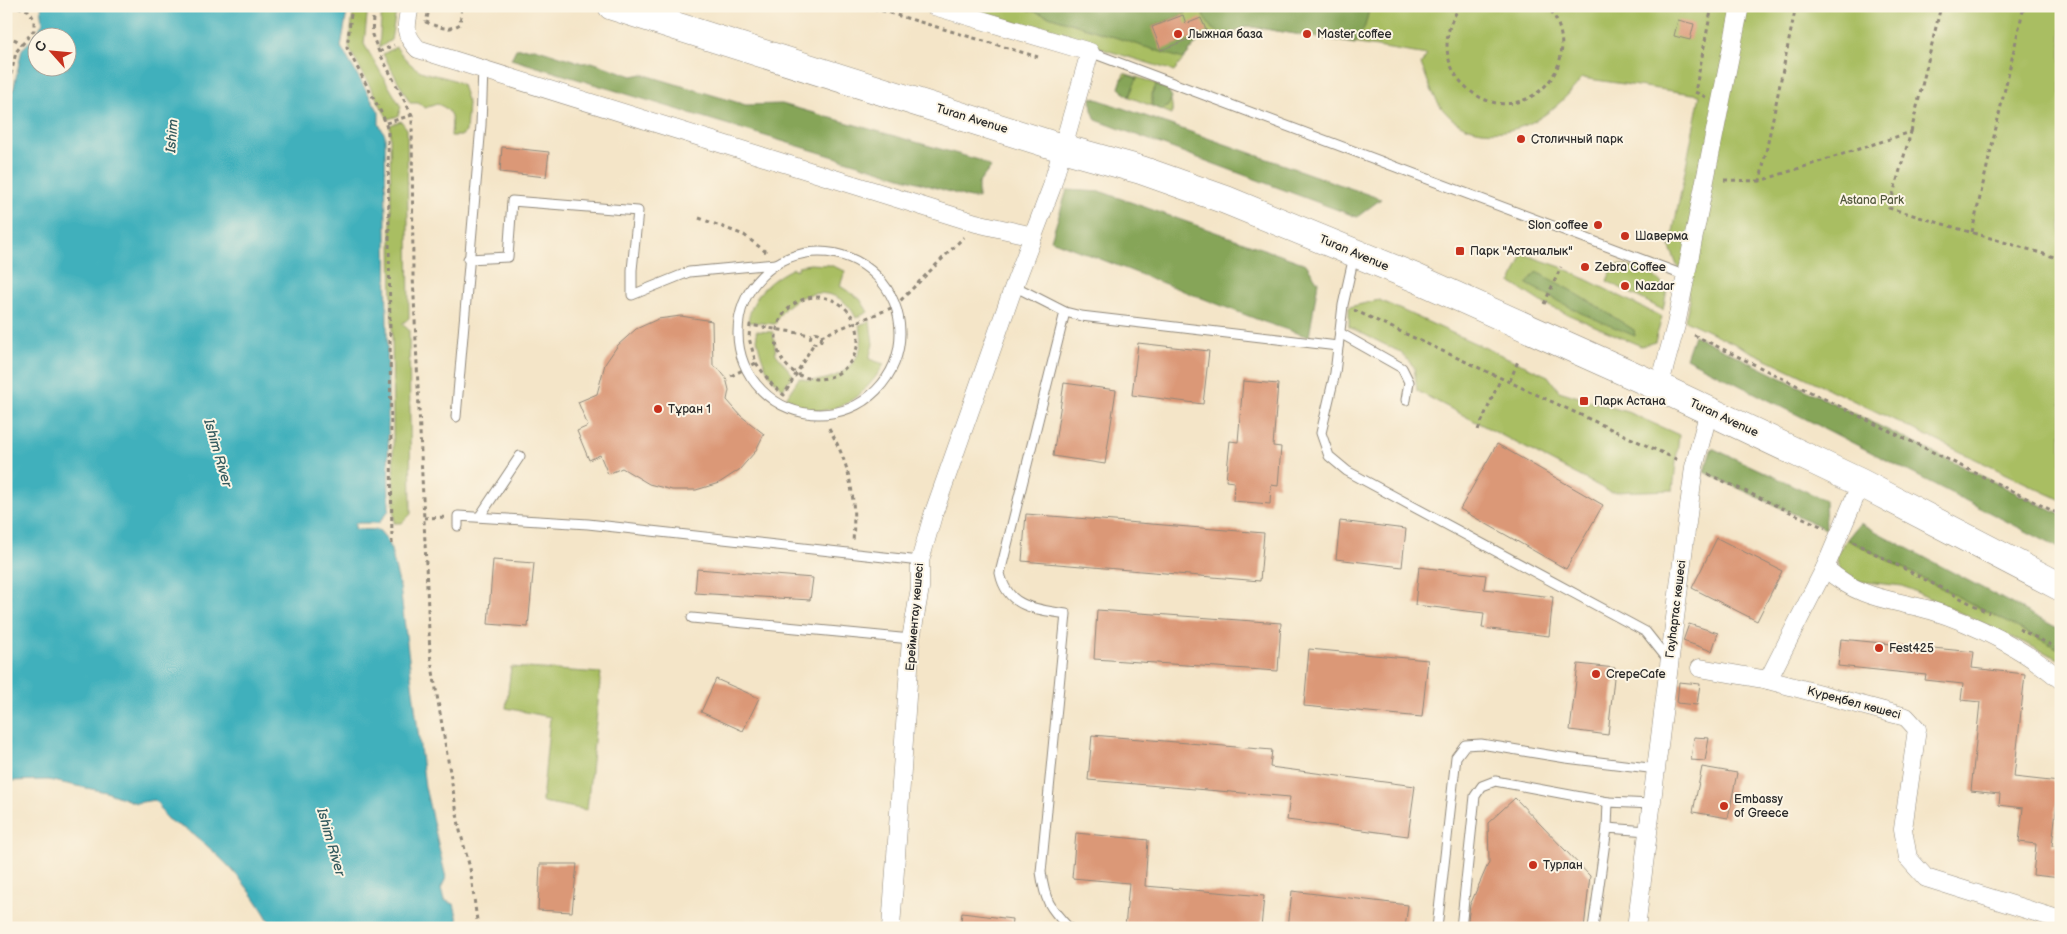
<svg xmlns="http://www.w3.org/2000/svg" width="2067" height="934" viewBox="0 0 2067 934" font-family="'Balsamiq Sans',sans-serif">
  <rect width="100%" height="100%" fill="#fcf5e5"/>
  <filter id="ink" filterUnits="userSpaceOnUse"><feTurbulence type="fractalNoise" baseFrequency=".02" numOctaves="2"/><feDisplacementMap in="SourceGraphic" scale="10" xChannelSelector="R" yChannelSelector="G"/><feConvolveMatrix kernelMatrix="1 2 1 2 8 2 1 2 1" color-interpolation-filters="sRGB"/></filter>
  <filter id="wash" filterUnits="userSpaceOnUse"><feTurbulence type="fractalNoise" baseFrequency=".0096" numOctaves="4" result="noise"/><feDisplacementMap in="SourceGraphic" scale="20" xChannelSelector="R" yChannelSelector="G"/><feGaussianBlur stdDeviation="1.12" result="paint"/><feColorMatrix in="noise" values="0 0 0 0 0 0 0 0 0 0 0 0 0 0 0 0 0 1.4 0 .05"/><feComposite in="paint" operator="in"/></filter>
  <g filter="url(#wash)">
    <rect width="100%" height="100%" fill="#f4e5c8"/>
    <g fill="#a9be62" stroke="#6a7446">
      <polygon points="354,6 368,6 364,44 401,107 398,116 388,119 351,52 349,46"/>
      <polygon points="382,6 397,6 391,40 379,48"/>
      <path d="M962 6H2061V500L1685 320 1690 300 1670 247 1700 95 1582 78C1557 110 1526 136 1482 131 1469 129 1458 125 1448 115 1434 102 1428 81 1421 64L1427 55 1247 26 1227 36 1198 41 1174 71Z"/>
      <path d="M396 47C403 56 410 66 421 71 435 77 451 76 462 85L468 103 466 132 461 136H451C452 119 454 110 437 104L425 108 418 103H410L383 54Z"/>
      <path d="M1124 73C1148 82 1175 83 1172 114L1129 97 1119 88Z"/>
      <polygon points="401,121 407,129 409,318 402,324 409,330 411,514 402,523 394,523 390,125"/>
      <polygon points="1523,254 1561,267 1662,317 1655,342 1641,346 1544,304 1511,283"/>
      <path d="M810 264 830 265 845 271 840 286 860 299 868 312 856 318C839 280 789 289 775 324L748 322C752 295 770 279 794 268L795 270 799 268 798 266Z"/>
      <path d="M1614 264C1638 269 1652 269 1667 290L1663 310 1607 281Z"/>
      <polygon points="1379,300 1548,376 1559,391 1630,413 1679,435 1673,490 1610,492 1417,391 1414,367 1400,352 1349,327 1349,307"/>
      <path d="M870 321 873 344 869 359 884 364C863 401 825 425 784 401L799 378C832 389 872 361 859 325Z"/>
      <path d="M756 331 773 332 776 354 793 375 783 389C765 374 759 354 756 331Z"/>
      <polygon points="1847,539 2061,650 2061,660 1903,586 1856,581 1840,573 1836,556"/>
      <polygon points="511,667 601,673 587,810 542,802 550,717 506,708"/>
    </g>
    <g fill="#86a558" stroke="#586842">
      <polygon points="1017,6 1186,6 1186,13 1183,15 1152,27 1196,36 1198,41 1183,59"/>
      <polygon points="1206,6 1370,6 1365,26 1355,44 1247,26 1227,36 1212,29 1203,16"/>
      <polygon points="535,48 582,63 592,62 632,76 642,74 746,105 782,104 979,160 991,167 978,184 978,198 970,198 511,59 516,49"/>
      <polygon points="1128,75 1137,78 1129,97 1119,88 1122,79"/>
      <polygon points="1156,85 1167,89 1172,97 1168,106 1162,110 1152,106 1152,94"/>
      <polygon points="1091,97 1381,199 1357,217 1096,120 1092,110"/>
      <polygon points="1067,190 1102,192 1306,264 1318,282 1309,337 1264,322 1051,240"/>
      <path d="M1536 272C1570 288 1601 309 1634 330L1635 336 1581 313 1527 284Z"/>
      <polygon points="1694,335 2061,515 2061,549 1686,358"/>
      <polygon points="1712,448 1825,500 1826,529 1704,472"/>
      <polygon points="1860,523 2061,630 2061,650 1847,539"/>
    </g>
    <path fill="#41b0bc" stroke="#366e74" fill-rule="evenodd" d="M41 6H348L341 47 379 112V124L385 135 389 510 379 523H355V529L379 530 389 542 400 587 425 787 446 878 441 888 444 900 454 904 460 928H273C252 889 228 862 194 835 186 828 175 825 167 819 162 814 161 805 154 800L136 803 106 792 48 780 6 781V125L22 49 35 37 43 22ZM38 38H68V68H38Z"/>
    <g id="blocks">
      <g fill="#db9877">
        <polygon points="1183,15 1186,24 1201,18 1207,32 1161,50 1152,27"/>
        <polygon points="1678,20 1694,24 1690,40 1674,36"/>
        <polygon points="502,147 549,152 546,177 500,172"/>
        <polygon points="681,316 712,321 713,366 719,369 726,378 729,390 727,400 741,416 764,434 755,452 739,470 719,483 696,490 672,490 649,484 622,468 608,474 600,455 589,460 577,431 588,426 578,402 597,394 605,364 618,345 636,329 658,319"/>
        <polygon points="1138,343 1209,351 1203,404 1132,395"/>
        <polygon points="1243,381 1278,384 1273,446 1281,447 1278,486 1271,485 1270,504 1233,501 1234,482 1226,481 1230,441 1238,442"/>
        <polygon points="1064,383 1116,390 1105,464 1053,456"/>
        <polygon points="1497,444 1603,505 1566,569 1460,509"/>
        <polygon points="1026,514 1264,533 1260,581 1022,561"/>
        <polygon points="1340,521 1406,529 1402,567 1336,559"/>
        <polygon points="1717,538 1782,571 1757,621 1692,588"/>
        <polygon points="493,560 534,563 528,627 488,624"/>
        <polygon points="1419,567 1486,575 1484,589 1553,597 1549,636 1482,628 1484,613 1415,605"/>
        <polygon points="697,569 813,578 810,600 695,593"/>
        <polygon points="1097,610 1281,623 1278,671 1094,659"/>
        <polygon points="1689,624 1718,633 1712,651 1683,641"/>
        <polygon points="1841,639 1974,652 1972,668 2025,674 2014,777 2059,782 2052,846 2061,847 2061,878 2033,875 2036,844 2019,842 2023,808 1999,805 2000,794 1971,791 1980,702 1961,700 1963,684 1925,680 1926,675 1838,666"/>
        <polygon points="1309,649 1428,660 1422,717 1304,706"/>
        <polygon points="1578,664 1615,668 1608,735 1570,730"/>
        <polygon points="716,679 759,698 743,731 701,712"/>
        <polygon points="1679,682 1700,684 1697,705 1677,703"/>
        <polygon points="1092,735 1272,750 1270,767 1415,786 1408,836 1287,820 1290,797 1088,780"/>
        <polygon points="1694,737 1709,738 1705,761 1691,760"/>
        <polygon points="1702,767 1737,773 1728,818 1693,812"/>
        <polygon points="1515,798 1590,876 1584,928 1467,928 1470,905 1489,862 1488,823"/>
        <polygon points="1076,833 1148,840 1145,886 1264,896 1261,928 1125,928 1129,883 1072,878"/>
        <polygon points="540,864 577,864 572,912 538,910"/>
        <polygon points="1292,891 1408,905 1405,928 1288,928"/>
        <polygon points="962,913 1012,919 1011,928 960,928"/>
      </g>
    </g>
  </g>
  <g filter="url(#ink)">
    <use href="#blocks" fill-opacity="0" stroke="#90887a" stroke-width="1"/>
    <g fill="none" stroke-linecap="round" stroke-linejoin="round">
      <g stroke="#90887a" stroke-width="11">
        <g id="lane">
          <polyline points="1090,52 1686,276"/>
          <circle cx="819" cy="333" r="81"/>
          <polyline points="1354,256 1343,305 1335,373 1321,433 1329,456 1347,471 1646,632 1669,661"/>
          <polyline points="468,259 508,257 512,201 638,211 632,270 632,295 689,272 776,264"/>
          <polyline points="1014,286 1065,312 1081,316 1338,346"/>
          <path d="M1065 312 1000 573C1007 608 1036 609 1066 614L1041 872C1045 901 1049 907 1069 928"/>
          <polyline points="1340,333 1402,368 1409,382 1406,400"/>
          <polyline points="456,417 481,125 483,68"/>
          <polyline points="480,516 520,456"/>
          <polyline points="458,526 458,516 588,524 920,561"/>
          <polyline points="692,618 911,639"/>
          <polyline points="1607,828 1608,802 1652,804"/>
          <polyline points="1437,928 1456,757 1465,745 1481,744 1566,758 1657,769"/>
          <polyline points="1461,928 1475,796 1482,786 1495,781 1608,802"/>
          <polyline points="1593,928 1607,828 1648,831"/>
        </g>
      </g>
      <g stroke="#90887a" stroke-width="19">
        <g id="street">
          <path d="M410 6C406 26 403 34 418 49L976 223 1033 236"/>
          <polyline points="1659,387 1676,325 1740,6"/>
          <path d="M1825 568C1862 600 1886 598 1930 610 1976 624 2024 649 2061 680"/>
          <polyline points="1700,668 1768,680 1906,717 1917,729 1903,829 1908,858 1926,878 2061,920"/>
          <polyline points="1768,680 1825,568 1861,483"/>
          <polyline points="891,928 911,639 920,588 920,561 933,515 1014,286 1051,189 1090,52 934,6"/>
          <polyline points="1636,928 1694,467 1709,411"/>
        </g>
      </g>
      <g stroke="#90887a" stroke-width="29">
        <polyline id="primary" points="612,6 1062,148 1141,170 1226,200 1416,278 1659,387 1861,483 2061,587"/>
      </g>
      <g stroke="#90887a" stroke-width="3" stroke-dasharray="4 4" stroke-linecap="butt">
        <polyline points="352,6 347,48 383,116 388,131 392,544"/>
        <path d="M430 6 426 22C439 27 448 32 460 24L462 6"/>
        <polyline points="866,6 1038,57"/>
        <path d="M1461 6C1449 20 1445 39 1448 56 1451 69 1457 79 1467 88 1518 135 1593 67 1548 6"/>
        <polyline points="1796,6 1760,181 1911,132 1889,208 2061,259"/>
        <polyline points="373,18 372,35 379,52 412,115 413,275 430,654 460,831 470,868 478,928"/>
        <polyline points="6,37 16,40 22,45"/>
        <polyline points="379,52 394,45"/>
        <polyline points="1706,97 1695,92 1712,6"/>
        <polyline points="6,98 16,52 34,30 34,19 28,10 15,6"/>
        <polyline points="386,123 412,115"/>
        <polyline points="1911,132 1941,6"/>
        <polyline points="1724,180 1760,181"/>
        <polyline points="699,218 744,235 766,252"/>
        <polyline points="1972,232 2024,6"/>
        <circle cx="817" cy="338" r="41"/>
        <polyline points="1544,304 1561,267"/>
        <polyline points="1354,310 1680,461"/>
        <circle cx="816" cy="338" r="5.5"/>
        <polyline points="1694,335 2061,515"/>
        <polyline points="821,336 894,307 964,237"/>
        <polyline points="756,363 773,386 784,395 814,343"/>
        <polyline points="731,376 756,363 749,338 750,325 811,335"/>
        <polyline points="1510,381 1518,361"/>
        <path d="M829 428C851 468 856 497 853 542"/>
        <polyline points="1478,430 1501,378"/>
        <polyline points="1708,474 1825,528"/>
        <polyline points="424,518 447,517"/>
        <polyline points="1853,542 1989,613"/>
        <polyline points="2019,629 2061,650"/>
      </g>
      <use href="#lane" stroke="#fff" stroke-width="9"/>
      <use href="#street" stroke="#fff" stroke-width="18"/>
      <use href="#primary" stroke="#fff" stroke-width="28"/>
    </g>
  </g>
  <g fill="#c8321e" stroke="#fcf5e5" stroke-width="2">
    <circle cx="1178" cy="34" r="5"/>
    <circle cx="1307" cy="34" r="5"/>
    <circle cx="1521" cy="139" r="5"/>
    <circle cx="1598" cy="225" r="5"/>
    <circle cx="1625" cy="236" r="5"/>
    <rect x="1455" y="246" width="10" height="10" rx="2.5"/>
    <circle cx="1585" cy="267" r="5"/>
    <circle cx="1625" cy="286" r="5"/>
    <rect x="1579" y="396" width="10" height="10" rx="2.5"/>
    <circle cx="658" cy="409" r="5"/>
    <circle cx="1879" cy="648" r="5"/>
    <circle cx="1596" cy="674" r="5"/>
    <circle cx="1724" cy="806" r="5"/>
    <circle cx="1533" cy="865" r="5"/>
  </g>
  <g text-anchor="middle" dominant-baseline="central" stroke-width="4" stroke-linejoin="round" paint-order="stroke">
    <g font-size="12" fill="#2b2b2b" stroke="#fcf5e5" text-anchor="start">
      <text x="1188" y="34">Лыжная база</text>
      <text x="1317" y="34">Master coffee</text>
      <text x="1531" y="139">Столичный парк</text>
      <text x="1588" y="225" text-anchor="end">Slon coffee</text>
      <text x="1635" y="236">Шаверма</text>
      <text x="1470" y="251">Парк "Астаналык"</text>
      <text x="1595" y="267">Zebra Coffee</text>
      <text x="1635" y="286">Nazdar</text>
      <text x="1594" y="401">Парк Астана</text>
      <text x="668" y="409">Тұран 1</text>
      <text x="1889" y="648">Fest425</text>
      <text x="1606" y="674">CrepeCafe</text>
      <text x="1734" y="799">Embassy<tspan x="1734" dy="14">of Greece</tspan></text>
      <text x="1543" y="865">Турлан</text>
    </g>
    <g font-size="12" fill="#2b2b2b" stroke="#fcf5e5">
      <text transform="translate(972 119) rotate(17)">Turan Avenue</text>
      <text transform="translate(1354 253) rotate(23)">Turan Avenue</text>
      <text transform="translate(1724 418) rotate(25)">Turan Avenue</text>
      <text transform="translate(1676 609) rotate(-83)">Гауhартас көшесі</text>
      <text transform="translate(915 617) rotate(-85)">Ерейментау көшесі</text>
      <text transform="translate(1854 703) rotate(15)">Күреңбел көшесі</text>
    </g>
    <g font-size="12" fill="#51573c" stroke="#fcf5e5">
      <text x="1872" y="200">Astana Park</text>
    </g>
    <g font-size="14" font-style="italic" fill="#335a5e" stroke="#fcf5e5">
      <text transform="translate(172 136) rotate(-86)">Ishim</text>
      <text transform="translate(218 453) rotate(74)">Ishim River</text>
      <text transform="translate(331 842) rotate(74)">Ishim River</text>
    </g>
  </g>
  <rect width="2067" height="934" fill="none" stroke="#fcf5e5" stroke-width="25"/>
  <g transform="translate(52 52) rotate(297)"><circle r="24" fill="#fcf5e5" stroke="#a8a49b"/>
  <path d="M0-4L9 19L0 12L-9 19Z" fill="#c8321e"/>
  <text y="-8" font-size="14" font-weight="bold" text-anchor="middle" fill="#2b2b2b">С</text>
  </g>
</svg>
